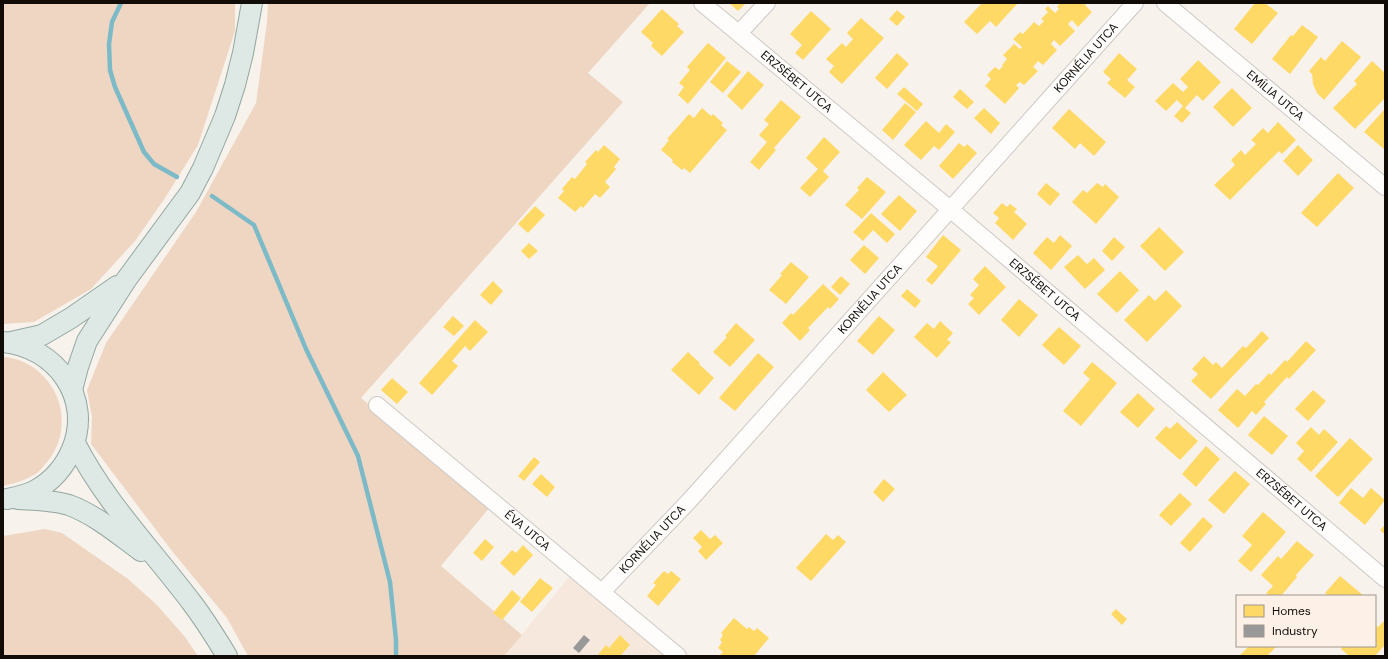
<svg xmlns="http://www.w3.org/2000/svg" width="1388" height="659" viewBox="0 0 1388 659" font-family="'DM Sans',sans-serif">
  <rect width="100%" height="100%" fill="#f8f2ec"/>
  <polygon fill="#f6e8dc" points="570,576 667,656 504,656"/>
  <g fill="#efd6c2">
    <polygon points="3,3 235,3 235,31 198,145 165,198 135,241 91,289 34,322 3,324"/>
    <polygon points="268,3 650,3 588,73 623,102 361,398 490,507 441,566 522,635 504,656 248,656 227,618 172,551 91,444 92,417 87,390 106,343 196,212 256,103 267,22"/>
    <path d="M3 357C14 357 25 362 34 368 64 389 72 433 47 462 44 465 41 470 37 473 26 480 16 483 3 486Z"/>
    <polygon points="45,529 62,533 128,579 157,605 185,637 198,656 3,656 3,536"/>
  </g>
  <g fill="#ffd966">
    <polygon points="729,3 746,3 738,11"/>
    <polygon points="982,3 1018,3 996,27 990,21 977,34 964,22"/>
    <polygon points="1060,3 1087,3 1085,5 1092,12 1078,27 1072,20 1068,24 1075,31 1060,46 1054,40 1051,44 1057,50 1043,65 1038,61 1033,67 1038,71 1024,85 1020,82 1016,85 1019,88 1005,104 985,86 991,79 987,75 995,67 999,70 1003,66 1002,65 1007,59 1003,55 1014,44 1020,49 1022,47 1013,39 1020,32 1023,34 1034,22 1039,26 1044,21 1041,19 1048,12 1045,9 1048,6 1055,13 1059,9 1057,7"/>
    <polygon points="1255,3 1265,3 1278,13 1252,44 1234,29"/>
    <polygon points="662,9 679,24 677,26 684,32 662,56 651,46 653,43 641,32"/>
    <polygon points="897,10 905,17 897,26 889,19"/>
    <polygon points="811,11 831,29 803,60 795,53 802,45 790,34"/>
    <polygon points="861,18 884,38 842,84 829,72 834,66 826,59 842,43 846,47 853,39 847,33"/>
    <polygon points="1302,25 1318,37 1290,74 1272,59 1291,35 1293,36"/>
    <polygon points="1342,41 1361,57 1324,100 1317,93 1313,84 1312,74 1309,71 1321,57 1325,61"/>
    <polygon points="708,43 726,58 688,104 678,95 684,87 679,83 690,70 687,67"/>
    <polygon points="897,53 909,64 887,89 875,78"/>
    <polygon points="1119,53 1137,69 1127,80 1135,87 1125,98 1107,83 1111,79 1103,72"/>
    <polygon points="1198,60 1221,82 1203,101 1197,95 1185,108 1191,113 1182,123 1174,116 1183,106 1177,100 1166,111 1155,101 1173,83 1183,92 1188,87 1180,79"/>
    <polygon points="727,61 741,72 723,93 710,82"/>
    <polygon points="1372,61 1385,73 1385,98 1355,129 1333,108 1357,84 1354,81"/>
    <polygon points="748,71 764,85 742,110 727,96"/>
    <polygon points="904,87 923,104 917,111 897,94"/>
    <polygon points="1232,88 1252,108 1233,127 1213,107"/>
    <polygon points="960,89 974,102 967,109 953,97"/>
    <polygon points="781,100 801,117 774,148 776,150 759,170 750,162 767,142 759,135 769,124 764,120"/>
    <polygon points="905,103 916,112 893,140 882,130"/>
    <polygon points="702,108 711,116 713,114 723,123 721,125 727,130 690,173 684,168 682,170 672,162 673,160 661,150 669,140 667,139 689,114 694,118"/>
    <polygon points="984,108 1000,123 991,134 974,118"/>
    <polygon points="1069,109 1106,142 1094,156 1080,143 1075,149 1052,128"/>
    <polygon points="1384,110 1385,111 1385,150 1364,132"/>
    <polygon points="926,121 939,133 946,124 955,132 939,150 934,146 921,160 904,145"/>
    <polygon points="1278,122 1296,140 1282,154 1279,151 1230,200 1214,185 1235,165 1231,160 1241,150 1245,155 1256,144 1251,140 1263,128 1268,133"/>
    <polygon points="824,137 840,152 823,171 829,177 810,197 800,188 818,169 806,158"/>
    <polygon points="959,143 964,147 967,144 977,153 953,179 939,166"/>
    <polygon points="604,145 620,159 614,167 616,169 605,182 610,187 600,198 595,194 583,208 581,206 575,212 558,198 564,191 562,189 572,177 575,179 587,164 585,162 596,150 598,152"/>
    <polygon points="1298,145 1313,160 1298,176 1283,161"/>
    <polygon points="1338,173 1354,188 1317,227 1301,213"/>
    <polygon points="867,177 886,192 862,219 845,205 859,190 857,188"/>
    <polygon points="1046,183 1060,194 1050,206 1037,194"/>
    <polygon points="1097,183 1103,187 1105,184 1119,197 1096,224 1072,202 1083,190 1087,193"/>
    <polygon points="899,195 917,211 900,231 881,214"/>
    <polygon points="1002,203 1007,207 1010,204 1017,209 1014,212 1027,224 1013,240 995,223 999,218 993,213"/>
    <polygon points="535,206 545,215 528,233 518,224"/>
    <polygon points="871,213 895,234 887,243 873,230 863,241 853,232"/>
    <polygon points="1159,227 1184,252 1165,271 1140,246"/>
    <polygon points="943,235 961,250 932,285 926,280 938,266 926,257"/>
    <polygon points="1060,235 1072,246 1051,270 1033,253 1047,237 1054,243"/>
    <polygon points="1114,237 1125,247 1112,261 1102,251"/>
    <polygon points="529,243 538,251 529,259 521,251"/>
    <polygon points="864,245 879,258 865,274 850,260"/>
    <polygon points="1078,255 1087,264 1094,258 1105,270 1085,289 1064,267"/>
    <polygon points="791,262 809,277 786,304 769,290 782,275 780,274"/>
    <polygon points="985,266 1006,287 979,315 968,304 974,298 970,295 979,285 973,279"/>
    <polygon points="1120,271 1139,290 1117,313 1097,294"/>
    <polygon points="841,276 850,284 840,295 831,287"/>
    <polygon points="493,281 503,291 491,305 480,295"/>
    <polygon points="823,284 839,299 830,309 828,307 808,328 810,330 800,341 782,323 791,313 793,315"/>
    <polygon points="907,289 921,301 915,308 901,296"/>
    <polygon points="1166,290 1182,306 1147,342 1124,320 1149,295 1155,301"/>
    <polygon points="1019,299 1038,315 1019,337 1001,320"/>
    <polygon points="453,316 464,326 454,336 443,327"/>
    <polygon points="879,316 895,330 873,355 857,341"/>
    <polygon points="475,320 488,332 470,351 465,346 452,361 458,366 432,395 419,383"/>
    <polygon points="940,321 953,333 947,340 951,342 937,358 914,337 927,323 934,329"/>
    <polygon points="736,323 755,340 730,367 713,352 727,337 725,336"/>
    <polygon points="1059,327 1081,346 1064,365 1042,345"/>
    <polygon points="1262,331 1269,338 1211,399 1191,381 1198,374 1192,369 1204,356 1213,365 1216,362 1222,368 1243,346 1246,348"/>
    <polygon points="1306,341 1316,350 1289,379 1287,377 1264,402 1266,404 1256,415 1252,411 1238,428 1218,410 1237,389 1245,396 1256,384 1258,385 1269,373 1271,375 1285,360 1287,362"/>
    <polygon points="688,352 700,363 699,364 714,378 699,395 671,370"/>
    <polygon points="758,353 774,367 735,411 719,398"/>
    <polygon points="1092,362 1117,383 1081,426 1063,411 1090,379 1083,373"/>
    <polygon points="883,372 907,395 889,412 866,390"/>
    <polygon points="392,378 408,392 397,404 381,390"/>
    <polygon points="1313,390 1326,401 1308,421 1295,409"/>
    <polygon points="1138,393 1155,409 1138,428 1120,412"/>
    <polygon points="1264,416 1288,436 1272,455 1248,435"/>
    <polygon points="1177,422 1198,441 1180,460 1155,438 1166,426 1170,429"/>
    <polygon points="1311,427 1319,435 1324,429 1338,442 1311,472 1297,459 1304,451 1296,443"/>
    <polygon points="1350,438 1373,459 1338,497 1315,476"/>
    <polygon points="1206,446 1220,459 1196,487 1182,474"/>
    <polygon points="534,457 540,462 524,481 518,476"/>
    <polygon points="1235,471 1250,484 1224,514 1208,500"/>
    <polygon points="541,474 555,487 547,497 532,484"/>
    <polygon points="884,479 895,489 883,502 873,492"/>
    <polygon points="1351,488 1363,498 1371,488 1385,500 1365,525 1339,503"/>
    <polygon points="1180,493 1192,504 1171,526 1159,515"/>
    <polygon points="1263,512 1286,532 1251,572 1238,561 1252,545 1242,536"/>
    <polygon points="1203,517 1213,526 1190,552 1180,543"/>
    <polygon points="1385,525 1385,535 1380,530"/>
    <polygon points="701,530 710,539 715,535 723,543 706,560 698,551 702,547 693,538"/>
    <polygon points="826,534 833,540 838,535 846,542 811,581 796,568"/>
    <polygon points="485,539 494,547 482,561 473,553"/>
    <polygon points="1297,541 1314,555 1296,575 1297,577 1281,596 1269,596 1266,593 1273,586 1261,575 1278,556 1281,559"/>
    <polygon points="523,545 533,555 514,576 500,563 512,550 516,553"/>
    <polygon points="664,571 668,574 671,571 681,579 658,606 647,596 656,585 653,583"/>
    <polygon points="1340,576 1364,596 1328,596 1325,593"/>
    <polygon points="540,578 553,588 532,612 520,602"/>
    <polygon points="512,590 521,598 502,620 493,613"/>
    <polygon points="1116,609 1127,619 1122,625 1111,614"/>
    <polygon points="734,618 747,629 749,627 754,631 757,628 769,638 754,656 719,656 723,652 718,648 722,642 720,640 723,635 721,633"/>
    <polygon points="1384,621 1385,622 1385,645 1375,656 1349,656 1341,649 1343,646 1375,646 1375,625 1378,627"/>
    <polygon points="620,635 630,645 620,656 597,656 606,645 609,648"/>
    <polygon points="1249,646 1277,646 1268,655 1269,656 1239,656"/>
  </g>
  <polygon fill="#999" points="584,635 590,640 579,653 573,648"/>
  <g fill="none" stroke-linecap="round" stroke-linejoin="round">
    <g stroke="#7dbac8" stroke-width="4.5">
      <polyline points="121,3 112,22 109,44 110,70 115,87 144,152 154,164 177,177"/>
      <polyline points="212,196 254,225 306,349 358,456 390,582 396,640 396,656"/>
    </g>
    <g stroke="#cec8c3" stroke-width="18">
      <g id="minor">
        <path id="s1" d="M702 3 950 209 1385 579"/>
        <path id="s2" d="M1165 3 1385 187"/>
        <polyline points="739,33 767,3"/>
        <path id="s3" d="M377 405 678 656"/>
        <path id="s4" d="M602 592 689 501 1135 3"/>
      </g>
    </g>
    <g stroke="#93a7a1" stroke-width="22">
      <g id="major">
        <path d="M3 342C56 347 93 398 72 449 65 466 52 481 36 490 27 495 17 497 7 499"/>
        <polyline points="11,342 42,335 71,318 117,286"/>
        <polyline points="72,390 78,367 87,341 126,280 190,193 203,168 225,116 235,85 243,53 252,3"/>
        <path d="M75 443C105 502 152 550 192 603 205 620 216 638 227 656"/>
        <path d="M18 499C35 500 53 500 69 505 96 515 119 535 141 551"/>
      </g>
    </g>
    <use href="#minor" stroke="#fefdfc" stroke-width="16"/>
    <use href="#major" stroke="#dee9e6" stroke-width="20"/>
  </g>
  <g text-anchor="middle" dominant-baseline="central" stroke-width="4" stroke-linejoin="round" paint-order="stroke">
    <g font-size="12" fill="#110c08" stroke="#fdf1e7">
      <text stroke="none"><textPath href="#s4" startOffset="721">KORNÉLIA UTCA</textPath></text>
      <text stroke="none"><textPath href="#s1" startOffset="123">ERZSÉBET UTCA</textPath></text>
      <text stroke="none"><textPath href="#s2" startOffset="144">EMÍLIA UTCA</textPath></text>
      <text stroke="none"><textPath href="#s1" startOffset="447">ERZSÉBET UTCA</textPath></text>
      <text stroke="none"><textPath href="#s4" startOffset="397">KORNÉLIA UTCA</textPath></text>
      <text stroke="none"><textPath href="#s1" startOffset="771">ERZSÉBET UTCA</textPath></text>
      <text stroke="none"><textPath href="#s3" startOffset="196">ÉVA UTCA</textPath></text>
      <text stroke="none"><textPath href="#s4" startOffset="73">KORNÉLIA UTCA</textPath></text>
    </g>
  </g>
  <rect width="1388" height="659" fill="none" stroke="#110c08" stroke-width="8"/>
  <rect x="1236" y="595" width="140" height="52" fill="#fdf1e7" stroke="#9f958e"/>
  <rect x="1244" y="605" width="20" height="12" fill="#ffd966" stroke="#9f958e"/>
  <text x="1272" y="615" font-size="12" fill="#110c08">Homes</text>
  <rect x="1244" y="625" width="20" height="12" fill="#999999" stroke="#9f958e"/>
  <text x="1272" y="635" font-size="12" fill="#110c08">Industry</text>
</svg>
